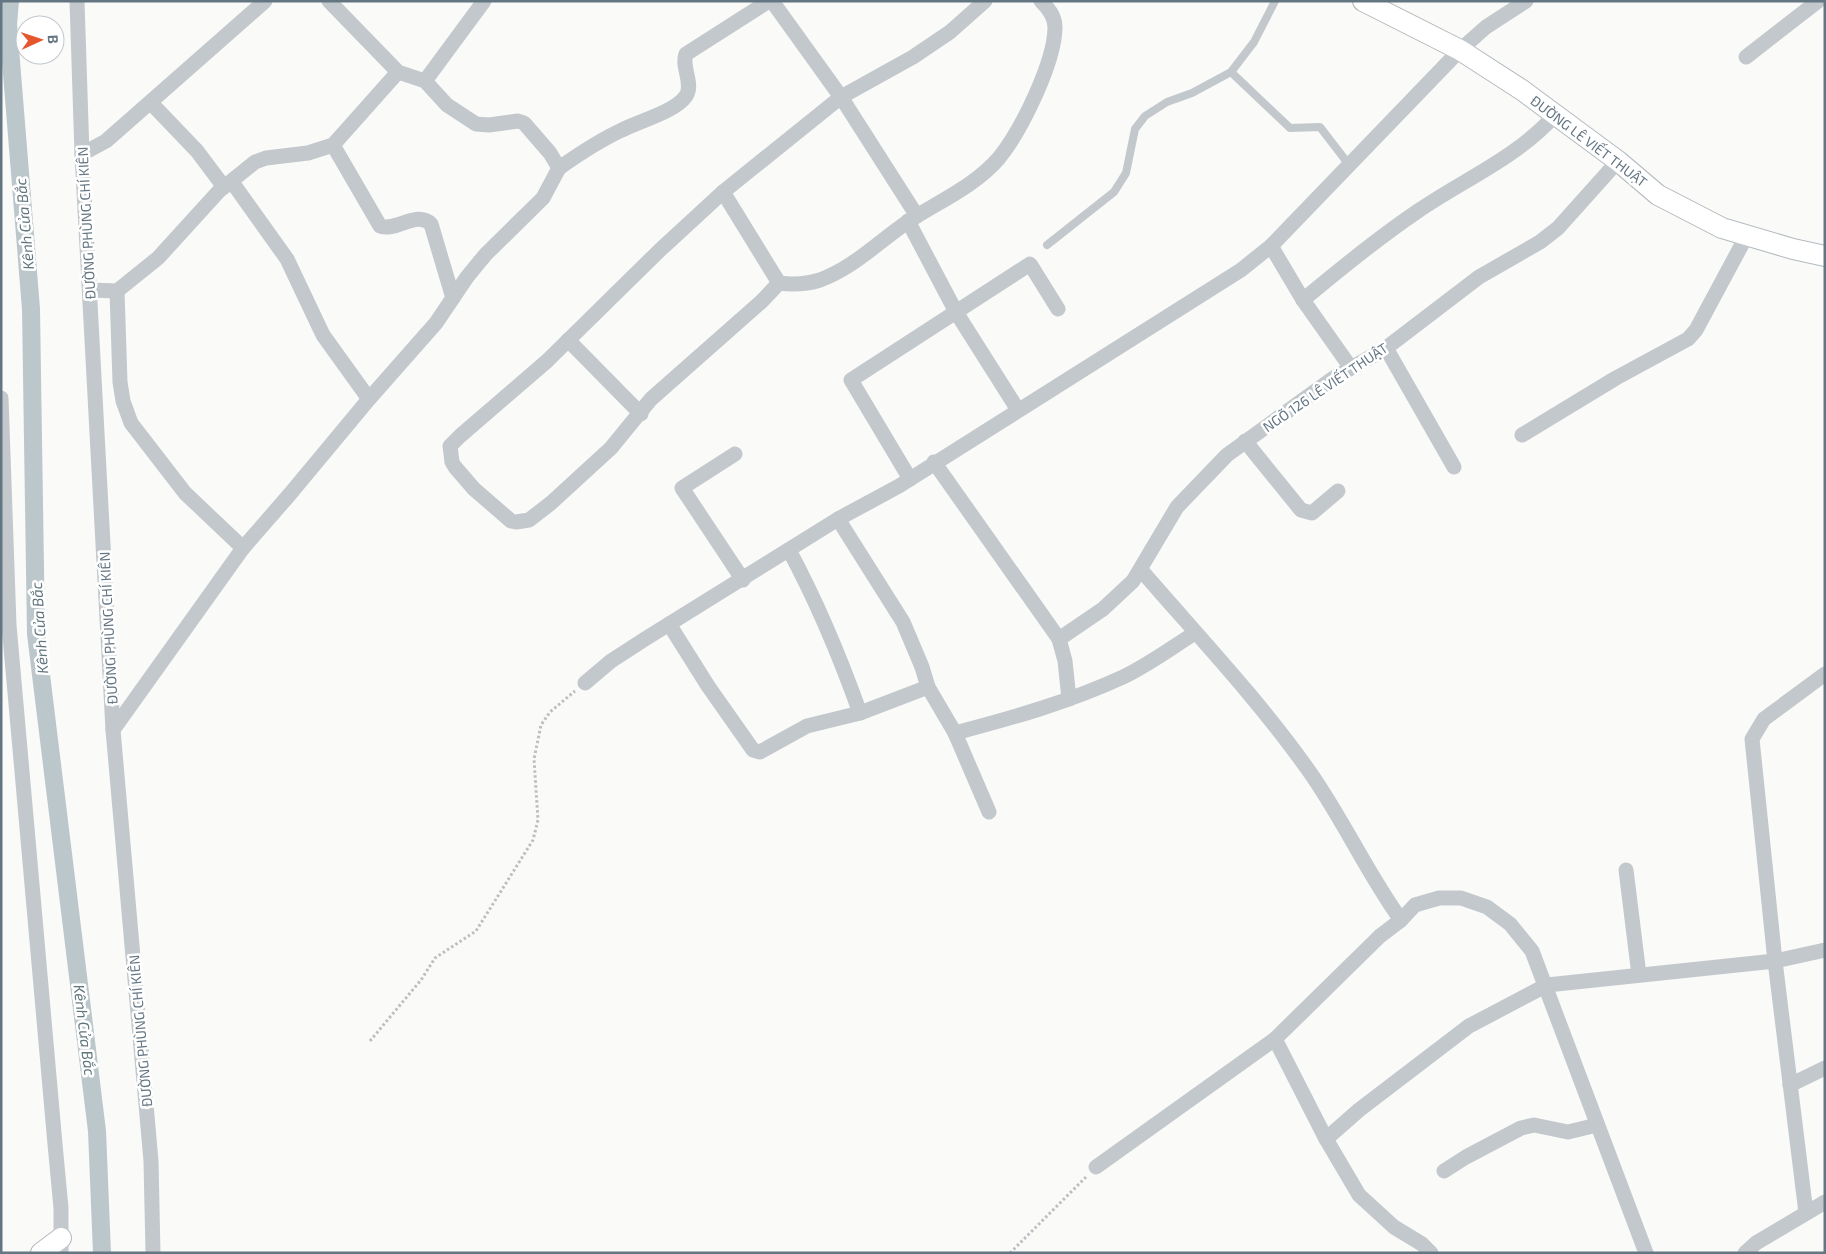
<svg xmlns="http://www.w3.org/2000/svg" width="1826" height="1254" viewBox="0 0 1826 1254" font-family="'Exo 2',sans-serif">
  <rect width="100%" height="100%" fill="#fafaf8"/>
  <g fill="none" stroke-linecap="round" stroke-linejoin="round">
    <polyline stroke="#bbc7cb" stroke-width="18" points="10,1 8,24 31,309 36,634 97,1131 102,1253"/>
    <g stroke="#b3babf" stroke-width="22">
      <g id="secondary">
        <polyline points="1363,1 1460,50 1522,90 1618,161 1658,195 1722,228 1793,249 1825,256"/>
        <polyline points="41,1253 61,1238"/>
      </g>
    </g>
    <g stroke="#bbbfc2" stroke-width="3" stroke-dasharray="2.5 2.5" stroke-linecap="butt">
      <polyline points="370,1041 421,980 435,958 476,931 533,840 538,820 534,759 541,725 550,712 575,691"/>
      <polyline points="1010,1253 1086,1177"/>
    </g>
    <g stroke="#c3c8cc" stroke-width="8">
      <polyline points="1231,72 1290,128 1320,127 1350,166"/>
      <polyline points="1047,245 1114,192 1126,173 1135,129 1145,116 1167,102 1192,93 1231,72 1254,42 1275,1"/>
    </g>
    <g stroke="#c3c8cc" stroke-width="15">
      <polyline points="77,1 82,154 113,730 151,1161 153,1253"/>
      <polyline points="772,1 841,97 917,216"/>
      <polyline points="1746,57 1818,1"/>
      <polyline points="425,81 484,1"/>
      <polyline points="151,103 197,151 224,187"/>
      <path d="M333 145 380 226C396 232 417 210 431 224L453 298"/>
      <polyline points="82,154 106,141 265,1"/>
      <path d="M559 168C579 154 600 140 622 130 639 121 675 112 686 96 694 84 681 67 686 54L769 1"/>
      <polyline points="232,182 287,259 323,335 369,399"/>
      <polyline points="723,192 779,283"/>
      <polyline points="908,221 956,312 1018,410"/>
      <polyline points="1271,246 1303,300 1351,368"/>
      <polyline points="779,283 761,302 651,399 611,448 551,503 529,520 516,522 511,521 474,489 455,467 452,462 450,446 460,436 547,361 660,250 723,192 841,97 913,57 950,32 985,1"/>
      <path d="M779 283C794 285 807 284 820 280 855 267 879 241 909 221 938 202 975 186 999 158 1021 131 1055 62 1055 27 1055 16 1048 8 1041 1"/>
      <polyline points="90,290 117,291 158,258 219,191 255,162 266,158 308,153 333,145 398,72"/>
      <polyline points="117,291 120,382 123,401 131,423 185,493 243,548"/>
      <path d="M1303 300C1340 269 1378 238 1418 211 1463 180 1518 157 1555 115"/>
      <polyline points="568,340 641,414"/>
      <polyline points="1386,348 1454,467"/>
      <polyline points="1,398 9,625 55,1144 61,1208 61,1253"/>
      <polyline points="1522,435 1616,378 1688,339 1696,330 1747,235"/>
      <polyline points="1245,441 1301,510 1312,513 1338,491"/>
      <polyline points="735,454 682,488 743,580"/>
      <polyline points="934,462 1059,639 1065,661 1069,699"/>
      <polyline points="910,479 851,380 1030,264 1058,309"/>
      <polyline points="838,519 903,622 922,667 928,687 955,733 989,812"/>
      <path d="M789 550C817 602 840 657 860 713"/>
      <path d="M1141 570C1198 636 1258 699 1309 771 1343 819 1367 873 1401 920"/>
      <polyline points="669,624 708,686 753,750 760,752 807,726 860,713 928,687"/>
      <polyline points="1059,639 1103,609 1133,581 1177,507 1227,455 1332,379 1386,348 1479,277 1540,242 1558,228 1618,161"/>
      <polyline points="585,683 611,661 645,639 838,519 899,486 1241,270 1271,246 1460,50 1486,27 1526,1"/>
      <polyline points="113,730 243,548 290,494 369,399 436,323 467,277 486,254 543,198 559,168 550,153 524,123 518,121 489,125 476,124 447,105 425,81 398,72 329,1"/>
      <path d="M955 733C1012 718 1069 702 1123 677 1148 665 1171 648 1195 633"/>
      <polyline points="1626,870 1639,975"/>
      <polyline points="1275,1039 1326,1139 1359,1195 1394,1227 1422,1244 1431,1253"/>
      <polyline points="1790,1085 1825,1068"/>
      <polyline points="1326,1139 1359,1110 1469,1026 1547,985 1775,961 1825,950"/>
      <polyline points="1096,1167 1275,1039 1380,936 1401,920 1415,905 1439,898 1461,898 1487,907 1510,924 1532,951 1646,1253"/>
      <polyline points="1444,1171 1466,1157 1521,1128 1534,1125 1568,1132 1597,1125"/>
      <polyline points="1806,1213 1775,961 1752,739 1764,719 1825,674"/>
      <polyline points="1745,1253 1756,1243 1825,1202"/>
    </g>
    <use href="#secondary" stroke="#fff" stroke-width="20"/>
  </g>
  <g text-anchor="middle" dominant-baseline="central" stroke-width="5" stroke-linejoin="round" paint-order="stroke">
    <g font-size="14" fill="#657683" stroke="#fff">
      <text transform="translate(1589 141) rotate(37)">ĐƯỜNG LÊ VIẾT THUẬT</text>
      <text transform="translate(86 223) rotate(-93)">ĐƯỜNG PHÙNG CHÍ KIÊN</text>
      <text transform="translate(1325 387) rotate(-34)">NGÕ 126 LÊ VIẾT THUẬT</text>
      <text transform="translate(108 628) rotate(-93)">ĐƯỜNG PHÙNG CHÍ KIÊN</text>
      <text transform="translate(140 1031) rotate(-95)">ĐƯỜNG PHÙNG CHÍ KIÊN</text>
    </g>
    <g font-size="15" font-style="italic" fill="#60757c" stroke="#fff">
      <text transform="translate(24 224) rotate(-95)">Kênh Cửa Bắc</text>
      <text transform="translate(39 628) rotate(-94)">Kênh Cửa Bắc</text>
      <text transform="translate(85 1030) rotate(83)">Kênh Cửa Bắc</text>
    </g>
  </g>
  <rect width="1826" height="1254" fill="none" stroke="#657683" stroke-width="5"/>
  <g transform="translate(40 40) rotate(87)"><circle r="24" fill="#ffffff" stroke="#c1c8cd"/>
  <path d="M0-4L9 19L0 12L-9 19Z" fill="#e4572e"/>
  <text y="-8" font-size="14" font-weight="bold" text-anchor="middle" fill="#657683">B</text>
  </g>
</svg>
